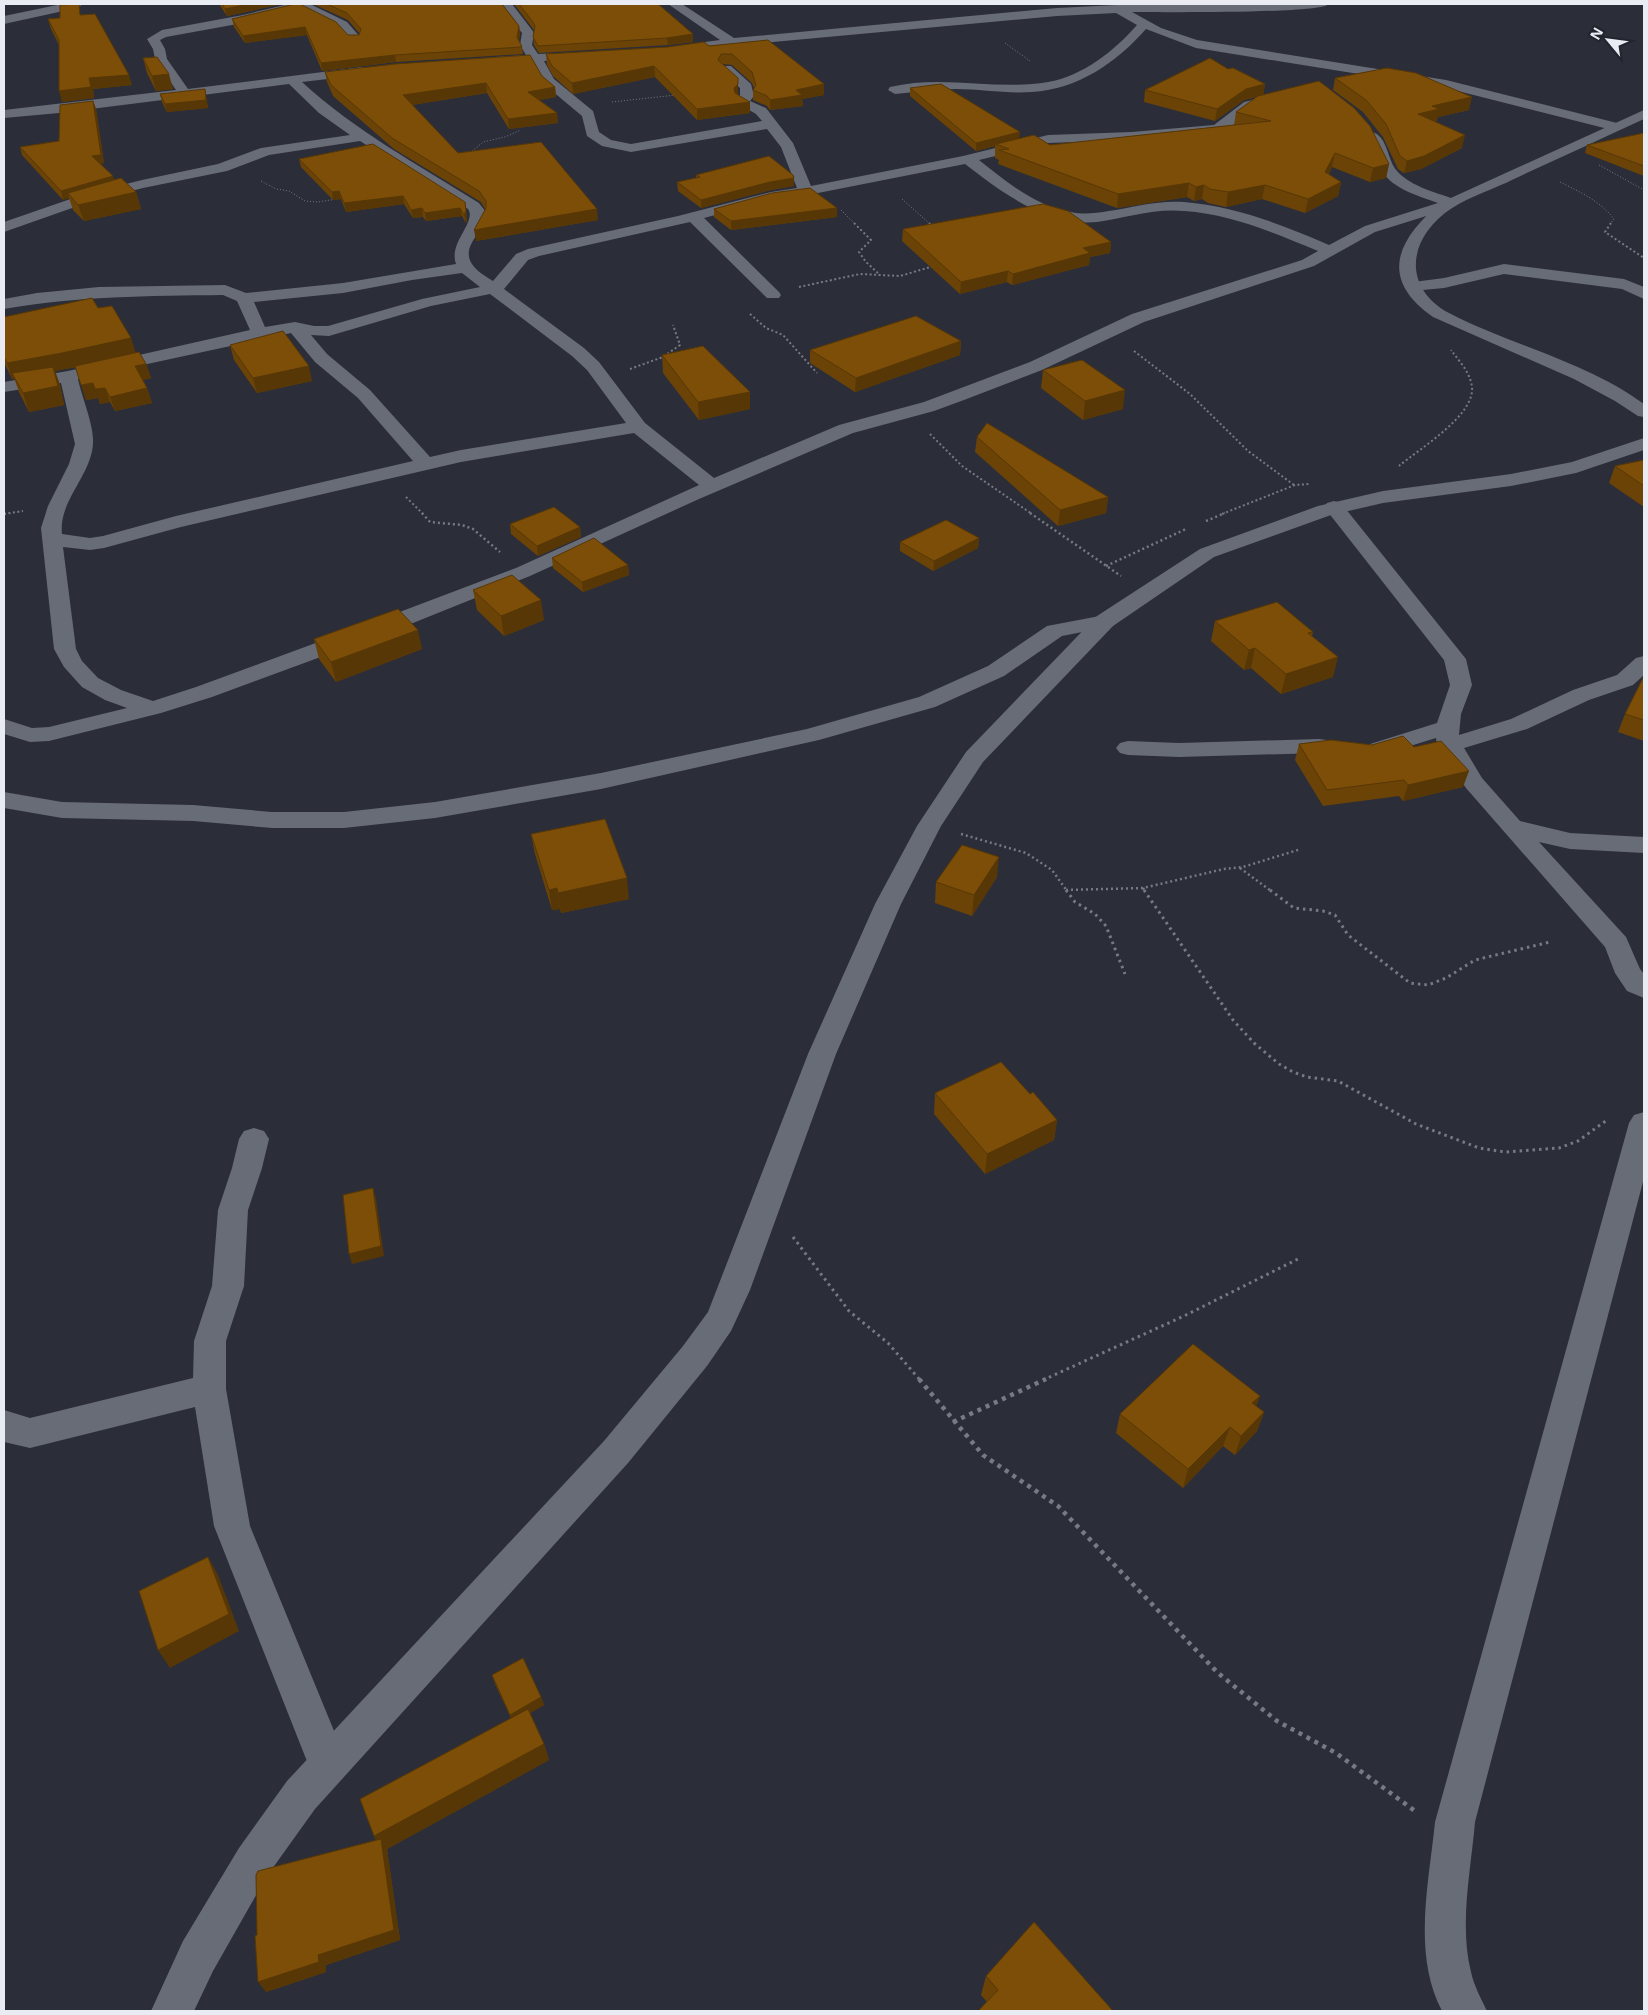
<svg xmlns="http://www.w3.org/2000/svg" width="1648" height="2015" viewBox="0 0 1648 2015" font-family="'Open Sans',sans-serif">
  <rect width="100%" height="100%" fill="#2b2e38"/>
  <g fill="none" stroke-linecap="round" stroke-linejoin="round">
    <g stroke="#777a82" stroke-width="1" stroke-dasharray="1 2" stroke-linecap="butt">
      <polyline points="1005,43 1030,61"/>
      <polyline points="612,102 676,95"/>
      <polyline points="470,153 483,142 505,137 521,130"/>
      <polyline points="1599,165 1644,190"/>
      <polyline points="261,181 276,189 289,191 305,201 318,202 337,199"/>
      <path d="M1560 182C1580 192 1600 201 1614 219L1610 224"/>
      <polyline points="902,199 930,224"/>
      <polyline points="841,210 855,224"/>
    </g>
    <g stroke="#777a82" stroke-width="2" stroke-dasharray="2 2.5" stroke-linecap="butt">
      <polyline points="854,223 871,240 859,252 866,262 879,274"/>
      <polyline points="929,223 933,227"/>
      <polyline points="1611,223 1605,232 1644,258"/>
      <polyline points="799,287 860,274 900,276 934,266"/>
      <polyline points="750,314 766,328 783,335 817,373"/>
      <polyline points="1134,351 1190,394 1248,451 1294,485"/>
      <polyline points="630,369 663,357 680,345 673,325"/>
      <polyline points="930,434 962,466 1032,514"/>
      <path d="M1399 466C1419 449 1474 416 1472 388 1471 373 1459 361 1451 350"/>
      <polyline points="406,497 423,514"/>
      <polyline points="4,514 23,511"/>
      <polyline points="1222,514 1295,485 1310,484"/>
    </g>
    <g stroke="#777a82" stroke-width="2.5" stroke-dasharray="2 3" stroke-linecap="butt">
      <polyline points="422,513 430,522 462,525 473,529 500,552"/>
      <polyline points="1030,513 1121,576"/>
      <polyline points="4,514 9,513"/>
      <polyline points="1206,521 1225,513"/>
      <polyline points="1106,566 1186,529"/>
      <polyline points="961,834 1026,853 1052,870 1067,891"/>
      <polyline points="1240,868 1271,891"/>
      <polyline points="1143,888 1145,891"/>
      <polyline points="1066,890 1143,888 1224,869 1243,867 1301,849"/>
    </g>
    <g stroke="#777a82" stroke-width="3" stroke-dasharray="2.5 4" stroke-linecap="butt">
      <polyline points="1066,890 1075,902 1095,914 1106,926 1125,974"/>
      <polyline points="1144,890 1233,1020 1254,1043 1279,1064 1293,1072 1307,1077 1338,1081 1416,1124 1479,1148 1505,1152 1559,1148 1578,1141 1607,1120"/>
      <polyline points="1270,890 1294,908 1323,911 1335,915 1348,935 1410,983 1428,985 1446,978 1475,960 1550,942"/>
      <polyline points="793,1237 849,1311 888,1343 920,1380"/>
      <polyline points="1043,1380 1184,1316 1300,1258"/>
    </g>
    <g stroke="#777a82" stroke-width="4.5" stroke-dasharray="4 5" stroke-linecap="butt">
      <polyline points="919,1379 983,1455 1058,1506 1218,1673 1277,1721 1336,1753 1415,1811"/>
      <polyline points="953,1422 1046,1379"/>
    </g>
    <g fill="#686c77" fill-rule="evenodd">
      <polygon points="62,4 83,4 77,8 4,24 4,16"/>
      <path d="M289 4H310L347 22 361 38 359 41H351L339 28 300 8 243 23 166 37 160 40 165 49 167 59 188 89 362 67 367 68 368 71 362 75 302 82C355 131 419 165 479 203 481 206 485 210 486 213 489 228 459 245 472 264 476 271 487 277 493 281L516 254 528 249 678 216 771 192 797 188 781 147 767 129 631 152 602 146 587 136 582 116 545 85 537 74 532 62 495 65 489 61 495 57 526 55 520 45 522 33 500 4H512L532 30 534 33 532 45 538 54 588 52 590 55 588 58 584 59 544 61 554 79 593 111 599 132 611 140 631 144 762 121 756 114 737 103 736 100 740 95V88L720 69 721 66H731L751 84 754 96 750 101 766 108 793 143 811 186 963 156 1048 135 1132 132 1214 125 1244 102 1270 96 1277 100 1275 103 1254 108 1227 130 1215 133 1132 140 1048 143 979 160C1005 181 1037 207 1071 212 1083 215 1096 213 1109 211 1134 207 1159 200 1184 202 1235 206 1283 225 1329 245L1365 226 1438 203C1416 195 1389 188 1378 165 1374 155 1372 145 1365 136L1372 132C1388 136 1387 160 1397 171 1411 187 1438 193 1457 200L1459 203 1452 208 1375 232 1314 266 1144 322 1042 370 964 400 934 411 853 433 699 499 530 576 413 623 212 697 161 713 49 741 30 742 4 734V719L32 728 49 727 127 708 105 700 82 687 64 667 54 649 41 528 48 506 69 464 75 444 61 383 4 392V382L68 371 250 330 237 301 223 295C149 296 77 296 4 309V299L37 293 99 287 225 285 246 293 343 283 456 264C448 243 477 222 468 209L360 141 269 155 227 171 143 188 92 201 4 232V222L82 195 142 180 218 164 261 148 350 135 319 113 289 84 59 113 4 118V110L176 90 155 59 153 49 147 39 162 30 243 15ZM965 164C1003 193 1047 227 1097 222 1126 218 1154 208 1184 211 1231 214 1274 233 1318 251L1302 260 1132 314 1030 362 924 402 839 425 714 478 645 423 599 362 584 348 504 289 528 260 539 256 690 222 767 298H779L781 295 779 292 704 218 772 200 818 193ZM462 273 480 287 422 299 328 326H314L295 322 265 327 254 302 343 293 412 280ZM490 294 572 356 587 370 626 423 461 450 430 457 370 390 327 354 311 335 329 336 431 306ZM291 333 315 362 358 398 413 461 176 516 103 536 90 538 62 534C58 501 92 475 93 443 94 425 82 398 78 379ZM634 433 699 485 516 568 397 613 196 687 153 701 121 690 98 678 82 661 76 649 63 547 90 550 104 548 181 527 461 462Z"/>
      <path d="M668 4H682L734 38 1057 8 1117 5 1329 4C1322 14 1156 12 1132 12L1161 28 1197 40 1446 80 1621 124 1623 127 1616 131 1446 88 1196 48 1146 29C1116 63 1078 89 1032 92 1007 94 981 89 956 89 935 89 915 92 895 94L888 90 890 87C943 74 996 91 1048 82 1083 76 1114 51 1137 25L1116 13 1057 16 751 44 672 54 668 53 666 50 668 47 720 40Z"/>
      <polygon points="1504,264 1624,279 1644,287 1644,299 1622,289 1504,274 1444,288 1412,291 1406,289 1404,286 1406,283 1444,278"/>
      <polygon points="1334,501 1341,503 1466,659 1472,685 1461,714 1459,735 1511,719 1573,690 1617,675 1636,658 1644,656 1644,675 1633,685 1589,700 1527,729 1464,748 1482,778 1520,821 1570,833 1644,837 1644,853 1570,849 1539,842 1626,937 1640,969 1644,974 1644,998 1627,991 1615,973 1605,947 1466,788 1437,745 1436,738 1368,759 1319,753 1179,757 1128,755 1120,753 1116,748 1120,743 1128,741 1179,743 1319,739 1367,745 1437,723 1450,685 1444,660 1324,507 1327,503"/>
      <polygon points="1105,615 1113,616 1116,621 1113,626 1062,636 1004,676 935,707 819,740 601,789 435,818 344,828 272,828 193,821 62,818 4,808 4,792 62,802 193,805 272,812 344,812 435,802 601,773 807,729 919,697 988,666 1047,626"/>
      <path d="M1644 1112V1178L1475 1822C1471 1870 1459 1924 1471 1972 1474 1986 1481 1998 1487 2011H1442C1412 1954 1429 1883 1435 1822L1629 1123 1634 1115Z"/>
      <polygon points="254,1128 264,1131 269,1139 262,1168 248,1210 244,1286 226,1341 226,1389 250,1526 348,1765 342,1779 328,1785 314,1779 214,1526 195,1407 30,1448 4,1442 4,1410 30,1418 193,1378 194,1341 212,1286 218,1210 232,1168 239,1139 244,1131"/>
    </g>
    <g fill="#686c77" fill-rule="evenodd">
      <path d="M1644 110V119C1601 139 1557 159 1514 179 1494 189 1471 196 1452 208 1409 236 1400 286 1449 313 1513 346 1585 361 1644 404V417L1638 416 1615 401 1574 379 1433 317C1377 278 1398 238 1442 202Z"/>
      <polygon points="1644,438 1644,450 1576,473 1511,486 1383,503 1331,515 1214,557 1113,626 983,762 941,826 901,904 836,1054 750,1290 731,1331 707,1366 628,1463 315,1809 267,1876 213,1971 194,2011 151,2011 183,1941 239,1848 287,1781 604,1441 683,1346 708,1312 808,1054 875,904 917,826 966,752 1097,616 1200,549 1318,506 1383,491 1511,474 1572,462"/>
    </g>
  </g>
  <g fill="#6b4307">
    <polygon points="219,4 282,4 227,16"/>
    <polygon points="295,4 348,35 359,35 360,34 348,20 313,4 502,4 519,26 520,33 519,40 522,47 523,54 396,62 322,71 307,35 245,43 234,27 232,19"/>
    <polygon points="514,4 658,4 693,34 693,42 668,45 539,53 534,45 533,37 534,30"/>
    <polygon points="82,15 132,85 93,89 94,98 62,102 59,45 51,29 48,19"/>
    <polygon points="768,40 824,95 802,99 803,106 770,110 767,106 753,100 753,90 754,88 752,83 732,65 723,64 738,89 738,95 750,113 697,120 655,77 573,94 553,76 547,65 546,54 709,46"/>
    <polygon points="143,58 173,89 156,91 147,73"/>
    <polygon points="1228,69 1265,84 1263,95 1389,164 1386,178 1370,182 1332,167 1329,174 1341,182 1338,196 1305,213 1262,199 1226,207 1208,203 1202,199 1194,201 1187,197 1117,208 998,164 999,160 995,158 995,146 976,151 910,96 910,88 1019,139 1050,145 1234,125 1236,112 1257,97 1244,100 1215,121 1144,102 1145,90"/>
    <polygon points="325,72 542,76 555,87 556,97 539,100 557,113 558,123 509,129 487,93 412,105 458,153 598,220 476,241 485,209 481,202 394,149 333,96 327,82"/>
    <polygon points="1335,78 1469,110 1438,117 1436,122 1435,122 1462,148 1421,169 1404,173 1398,169 1383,137 1363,112 1333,90"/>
    <polygon points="160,94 206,97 208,108 167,112 162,102"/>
    <polygon points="93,101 96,109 104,163 100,164 114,180 136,192 141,209 84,221 73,210 69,198 63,200 22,155 20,147 59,141"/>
    <polygon points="1644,133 1644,176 1585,153 1587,145"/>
    <polygon points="299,159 465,202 467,220 466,223 462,216 426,221 423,217 413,218 404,204 346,212 341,199 333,200 301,167"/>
    <polygon points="696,175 794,178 794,186 771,190 701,208 678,191 677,182 696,178"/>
    <polygon points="837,208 837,217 731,230 714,217 714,209"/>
    <polygon points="903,229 1111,242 1110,253 1090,257 1089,265 1012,285 1007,282 960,294 902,241"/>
    <polygon points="98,308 136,353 146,364 151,378 143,380 147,388 152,403 115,411 110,402 100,404 98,398 86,400 76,367 55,371 60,385 64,405 29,412 19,392 14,378 12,379 4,362 4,317"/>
    <polygon points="961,341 960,355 855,392 810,363 810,350"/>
    <polygon points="230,345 312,381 257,393 234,360"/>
    <polygon points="662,355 750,409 699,420 663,373"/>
    <polygon points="1043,370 1123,409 1083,420 1041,388"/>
    <polygon points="977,437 1108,497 1106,513 1058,526 975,452"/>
    <polygon points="1644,460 1644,507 1609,483 1615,466"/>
    <polygon points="510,524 580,527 581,537 538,556 511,534"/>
    <polygon points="979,538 978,548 933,571 900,551 900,542"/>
    <polygon points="552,558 628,565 629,575 583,592 553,568"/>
    <polygon points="473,590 544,620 504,636 477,610"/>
    <polygon points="1215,621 1313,632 1312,636 1333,677 1281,694 1251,668 1244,670 1211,641"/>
    <polygon points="314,639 422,649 336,682 319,659"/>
    <polygon points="1644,676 1644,741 1618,732 1625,714"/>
    <polygon points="1299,744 1372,745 1414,747 1463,787 1403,801 1399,796 1323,806 1295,760"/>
    <polygon points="531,834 629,899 561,913 560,909 552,910 535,854"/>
    <polygon points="997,877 972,916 935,903 936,882"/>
    <polygon points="935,1093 1030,1094 1057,1120 1054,1140 985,1174 934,1114"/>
    <polygon points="1260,1396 1256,1406 1264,1412 1257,1431 1235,1455 1223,1446 1183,1488 1116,1433 1120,1414"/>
    <polygon points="492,1675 541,1697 544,1705 530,1713 544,1744 549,1760 387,1849 400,1940 326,1965 326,1972 266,1992 257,1935 376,1840 374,1836 511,1718 495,1684"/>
    <polygon points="986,1976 1113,2011 987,2002 981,1995"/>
  </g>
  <g fill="#573706">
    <polygon points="248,4 282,4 227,16 225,9"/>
    <polygon points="519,26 520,33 518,45 517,37"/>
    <polygon points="305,27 307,35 245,43 243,36"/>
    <polygon points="693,34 693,42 668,45 667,38"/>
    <polygon points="395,55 396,62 322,71 321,63"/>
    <polygon points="654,66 655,77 573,94 572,83"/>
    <polygon points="169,74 173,89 156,91 152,76"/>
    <polygon points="129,75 132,85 93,89 94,98 62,102 59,91 89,78"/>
    <polygon points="738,78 738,94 735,99 734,88"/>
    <polygon points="486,83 487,93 405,106 403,95"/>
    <polygon points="824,84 824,95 802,99 803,106 770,110 770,100 796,90"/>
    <polygon points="1265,84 1263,96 1244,100 1215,121 1217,109 1246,89"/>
    <polygon points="555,87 556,97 530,102 528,92"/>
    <polygon points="205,89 208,108 167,112 165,104"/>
    <polygon points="1472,97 1469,110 1438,117 1436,122 1415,127 1418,114 1432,106"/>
    <polygon points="93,101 96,109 104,163 95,165 92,156"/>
    <polygon points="750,102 750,113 697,120 697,109"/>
    <polygon points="557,113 558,123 509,129 508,119"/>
    <polygon points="1020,132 1019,140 996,144 995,146 976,151 976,143"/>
    <polygon points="1465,135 1462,148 1421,169 1404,173 1407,161"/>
    <polygon points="1335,153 1332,167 1322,186 1325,172"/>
    <polygon points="1389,164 1386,178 1370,182 1373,168"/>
    <polygon points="113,176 116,185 68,193 69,198 63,200 61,191"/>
    <polygon points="794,178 794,186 771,190 701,208 701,200 770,182"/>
    <polygon points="1341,182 1338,196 1305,213 1308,199"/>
    <polygon points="1189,183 1187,197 1117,208 1118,194"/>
    <polygon points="1204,185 1202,199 1194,201 1196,187"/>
    <polygon points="1265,185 1262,199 1226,207 1228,192"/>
    <polygon points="339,191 341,199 333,200 332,192"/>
    <polygon points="136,192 141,209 84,221 78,205"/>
    <polygon points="403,196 404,204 346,212 344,203"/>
    <polygon points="465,202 467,220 466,223 464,215"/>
    <polygon points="422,208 423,217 413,218 411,210"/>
    <polygon points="460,208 462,216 426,221 425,213"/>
    <polygon points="837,208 837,217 731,230 731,221"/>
    <polygon points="597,209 598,220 476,241 474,230"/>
    <polygon points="1111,242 1110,253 1090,257 1089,265 1012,285 1013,274 1083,248"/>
    <polygon points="1008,271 1007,282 960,294 961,282"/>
    <polygon points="131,338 136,354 55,371 60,385 64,405 29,412 23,393 12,373 14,378 12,379 7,363"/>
    <polygon points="961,341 960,355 855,392 856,378"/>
    <polygon points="146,364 151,378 139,381 135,366"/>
    <polygon points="309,366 312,381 257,393 253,378"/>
    <polygon points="93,383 105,388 110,402 100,404 98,398 86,400 81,385"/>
    <polygon points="147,388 152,403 115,411 110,397"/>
    <polygon points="1125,390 1123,409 1083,420 1085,401"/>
    <polygon points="750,392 750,409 699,420 698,402"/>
    <polygon points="1108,497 1106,513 1058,526 1060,510"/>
    <polygon points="580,527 581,537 538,556 537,546"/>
    <polygon points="979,538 978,548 933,571 934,561"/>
    <polygon points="628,565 629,575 583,592 582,582"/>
    <polygon points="541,600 544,620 504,636 501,616"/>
    <polygon points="418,630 422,649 336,682 331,662"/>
    <polygon points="1255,648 1251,668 1244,670 1249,650"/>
    <polygon points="1338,657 1333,677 1281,694 1286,674"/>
    <polygon points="1469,771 1463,787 1403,801 1408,785"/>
    <polygon points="999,857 997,877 972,916 974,895"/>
    <polygon points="627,878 629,899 561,913 558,893"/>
    <polygon points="557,888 560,909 552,910 549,890"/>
    <polygon points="1057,1120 1054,1140 985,1174 987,1154"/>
    <polygon points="373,1188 376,1199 384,1256 352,1264 349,1254"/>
    <polygon points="1260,1396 1253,1415 1252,1403"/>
    <polygon points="1264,1412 1257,1431 1235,1455 1241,1436"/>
    <polygon points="1230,1427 1223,1446 1183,1488 1188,1469"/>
    <polygon points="208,1557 218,1575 239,1631 170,1668 158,1650"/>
    <polygon points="541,1697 544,1705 513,1723 510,1715"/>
    <polygon points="544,1744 549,1760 387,1849 400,1940 326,1965 326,1972 266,1992 258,1982 318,1955 382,1851 374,1836"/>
  </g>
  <g fill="#7c4e08" stroke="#573706">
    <polygon points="79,4 80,15 95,14 129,75 89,78 91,87 59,91 59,40 48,19 60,18 60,5"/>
    <polygon points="222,4 248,4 225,9"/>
    <polygon points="295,4 300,4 336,22 348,35 359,35 361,29 347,13 327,4 502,4 519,26 517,37 522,47 395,55 321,63 305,27 243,36 232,19"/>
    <polygon points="519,4 658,4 693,34 667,38 538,46 533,37 535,26 533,22"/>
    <polygon points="768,40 824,84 796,90 802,95 770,100 767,96 753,90 756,85 752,72 732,54 721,54 718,60 738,78 738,84 734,88 735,93 750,102 697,109 654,66 572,83 552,66 546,54 668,47 704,42 709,46"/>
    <polygon points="530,55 542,76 555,87 528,92 557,113 508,119 486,83 403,95 458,153 541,142 597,209 474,230 486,208 486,201 479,191 392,138 331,85 325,72 395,64"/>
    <polygon points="157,57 169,74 152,76 143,58"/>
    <polygon points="1210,58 1228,69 1233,68 1265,84 1246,89 1217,109 1145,90"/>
    <polygon points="1387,68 1416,73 1472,97 1432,106 1439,109 1418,114 1465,135 1424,156 1407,161 1400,156 1386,124 1366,100 1335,78"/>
    <polygon points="1319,81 1354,108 1370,126 1389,164 1373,168 1335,153 1325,172 1341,182 1308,199 1265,185 1228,192 1210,189 1204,185 1196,187 1189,183 1118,194 999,150 1009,149 996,144 1034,135 1050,145 1271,121 1236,112 1258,96"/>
    <polygon points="941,84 1020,132 976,143 910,88"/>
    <polygon points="205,89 206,100 165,104 160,94"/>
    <polygon points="93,101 101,155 92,156 113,176 61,191 20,147 59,141 60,105"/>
    <polygon points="1644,133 1644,166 1587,145"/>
    <polygon points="373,144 465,202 466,211 464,215 460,208 425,213 422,208 411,210 403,196 344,203 339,191 332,192 299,159"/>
    <polygon points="769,156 793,175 794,178 770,182 701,200 677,182 700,177 696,175"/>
    <polygon points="121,178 136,192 78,205 68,193"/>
    <polygon points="810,188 837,208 731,221 714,209 772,193"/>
    <polygon points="1043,204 1068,211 1111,242 1083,248 1090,253 1013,274 1008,271 961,282 903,229"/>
    <polygon points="92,298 98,308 112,306 131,338 62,353 7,363 4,357 4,317"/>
    <polygon points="916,316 961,341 856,378 810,350"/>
    <polygon points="283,331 309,366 253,378 230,345"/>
    <polygon points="703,346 750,392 698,402 662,355"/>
    <polygon points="139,352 146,364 135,366 147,388 110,397 105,388 95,389 93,383 81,385 75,366"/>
    <polygon points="1082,360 1125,390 1085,401 1043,370"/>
    <polygon points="53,367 58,386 23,393 12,373"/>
    <polygon points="987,423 1108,497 1060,510 977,437"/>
    <polygon points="1644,460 1644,486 1615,466"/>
    <polygon points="554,507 580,527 537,546 510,524"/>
    <polygon points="946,520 979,538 934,561 900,542"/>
    <polygon points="594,538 628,565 582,582 552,558"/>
    <polygon points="512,575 541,600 501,616 473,590"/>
    <polygon points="1277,602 1313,632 1308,633 1338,657 1286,674 1255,648 1249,650 1215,621"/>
    <polygon points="398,609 418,630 331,662 314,639"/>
    <polygon points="1644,676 1644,720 1625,714"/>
    <polygon points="1403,736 1414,747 1441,741 1469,771 1408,785 1404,780 1327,790 1299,744 1331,740 1372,745"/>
    <polygon points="605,819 627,878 558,893 557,888 549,890 531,834"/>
    <polygon points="962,845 999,857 974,895 936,882"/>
    <polygon points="1001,1062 1030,1094 1033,1092 1057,1120 987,1154 935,1093"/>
    <polygon points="373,1188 381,1246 349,1254 343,1195"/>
    <polygon points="1193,1344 1260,1396 1252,1403 1264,1412 1241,1436 1230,1427 1188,1469 1120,1414"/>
    <polygon points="208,1557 229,1614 158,1650 139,1591"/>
    <polygon points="523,1658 541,1697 510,1715 492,1675"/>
    <polygon points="528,1709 544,1744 374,1836 360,1799"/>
    <polygon points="381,1839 394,1930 318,1955 319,1962 258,1982 255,1936 257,1935 256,1875 258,1871"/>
    <polygon points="1034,1922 1113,2011 978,2011 998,1990 986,1976"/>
  </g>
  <rect width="1648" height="2015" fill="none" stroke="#e9ecf2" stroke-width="10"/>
  <g transform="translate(1608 40) rotate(299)" stroke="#21252e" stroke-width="4" paint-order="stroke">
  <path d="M0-4L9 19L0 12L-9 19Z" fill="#e9ecf2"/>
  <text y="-8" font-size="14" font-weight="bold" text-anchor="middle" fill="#e9ecf2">N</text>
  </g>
</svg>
